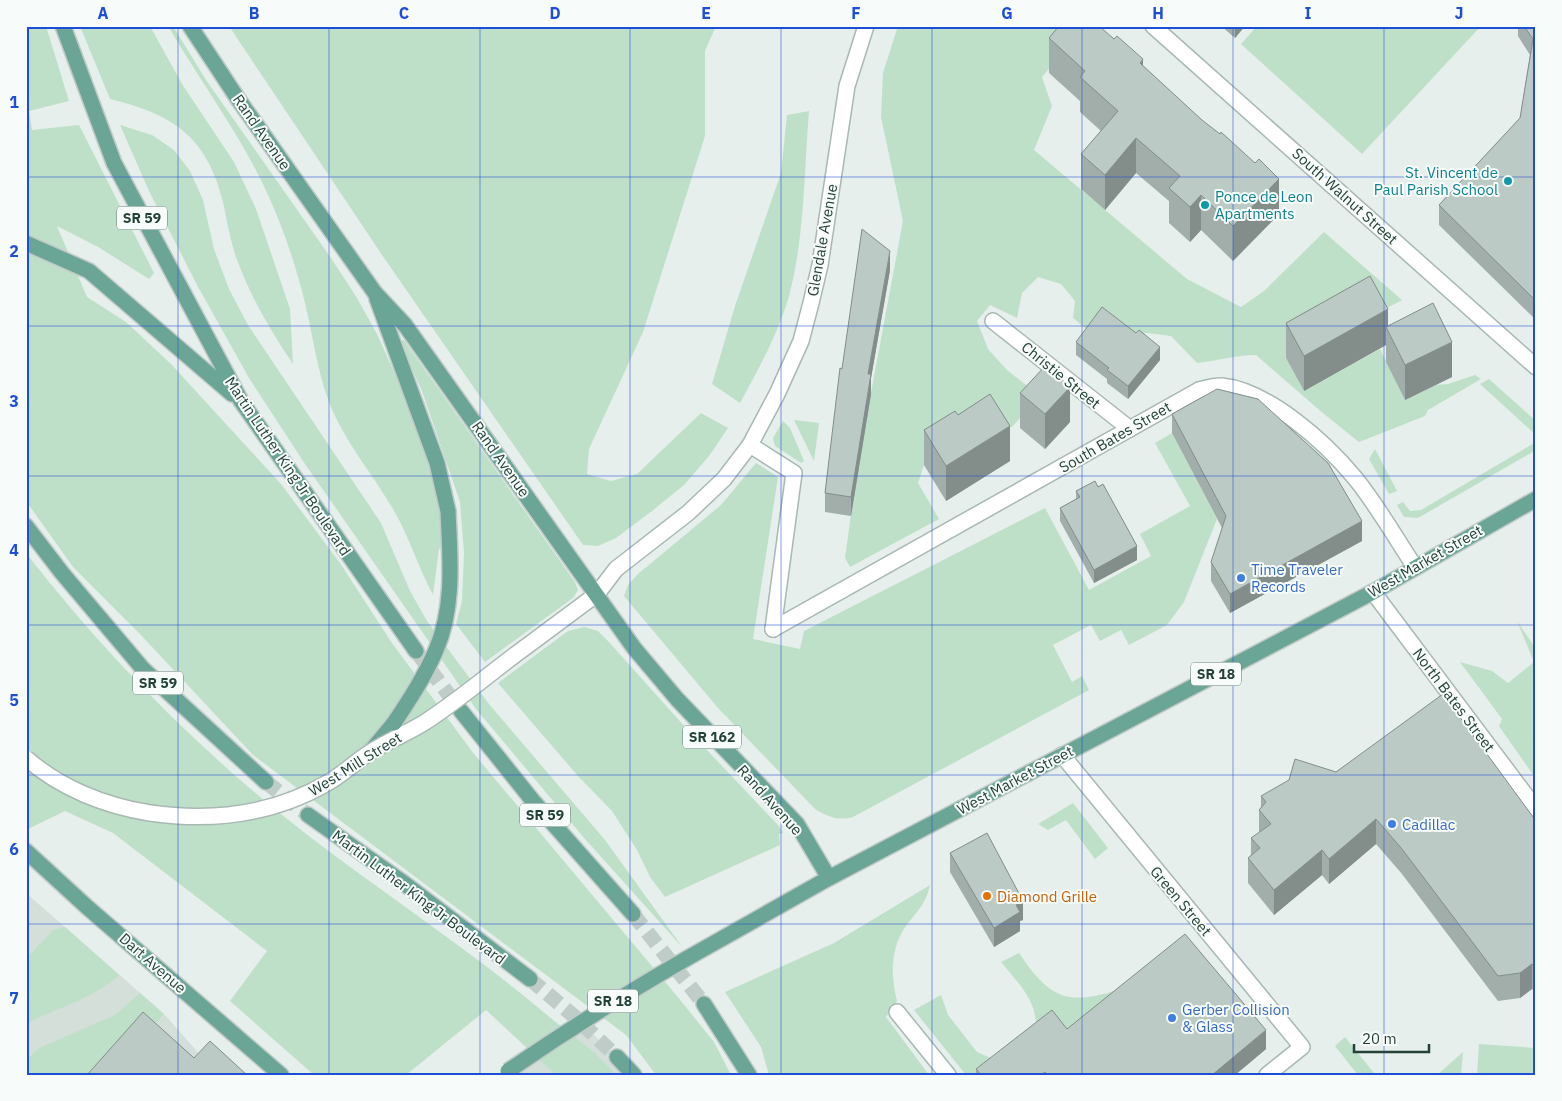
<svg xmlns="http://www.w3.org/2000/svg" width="1562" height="1101" viewBox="0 0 1562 1101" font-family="'IBM Plex Sans',sans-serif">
  <rect width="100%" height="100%" fill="#e6efeb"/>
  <g fill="#d4dfda">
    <polygon points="26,893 164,1014 210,1066 26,1075"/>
    <polygon points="580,1021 634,1075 503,1075"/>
  </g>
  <g fill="#bfe0c8">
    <polygon points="26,26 46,26 69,101 29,111 32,130 79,125 154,273 149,279 98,247 57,226 87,297 126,322 171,364 281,484 340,563 392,643 474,754 677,996 714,1042 731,1075 656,1075 626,1035 253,755 139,633 73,567 26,501"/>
    <path d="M80 26H150L182 84 234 162 256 209 290 309 293 364C270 330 250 296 236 257 230 239 227 221 223 202 207 136 172 114 110 99Z"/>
    <path d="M168 26H173L206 80 331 258 357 298 377 334 409 405 436 487 441 520 442 547 439 549 433 595C418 567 409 536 393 509 372 473 344 441 329 402 317 370 313 336 305 303 296 266 284 230 268 195 241 135 201 83 168 26Z"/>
    <polygon points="229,26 716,26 705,51 705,136 643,332 589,449 587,474 611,481 637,474 701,413 728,428 709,456 684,485 652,511 616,538 598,546 583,545 382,255"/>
    <path d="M898 26H1081L1080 32 1042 77 1052 106 1034 150 1187 279 1241 307 1264 291 1324 232 1402 300 1372 316 1286 358 1304 391 1380 349 1405 400 1436 385 1448 384 1475 375 1481 379 1428 410 1425 416 1359 442 1324 414 1256 355C1236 355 1217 361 1197 363L1171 336 1147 333 1092 334 1073 318 1075 301 1061 284 1038 277 1022 293 1017 318 990 305 977 321 988 349 1007 370 1040 396 1012 427 990 429 924 465 918 483 939 519 850 567 845 558 859 457 903 221 881 117 883 73Z"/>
    <polygon points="1257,26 1481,26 1362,154 1241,44"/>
    <path d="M809 111C804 171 805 236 789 296 778 334 759 368 740 403L712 384 735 306 781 173 787 115Z"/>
    <polygon points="120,125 152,135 174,150 190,171 203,200 214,249 229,289 248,325 381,523 410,591 427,621 489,704 605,840 683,948 585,839 476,709 305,464 249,378 197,285 149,191"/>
    <polygon points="404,340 575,582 578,590 573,598 485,662 456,624 462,601 464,553 460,502 422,391 399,341"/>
    <polygon points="1489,379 1536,421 1536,435 1480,384"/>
    <polygon points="794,420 819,423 814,461"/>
    <polygon points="783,421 790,428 804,461 801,463 775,446 773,438"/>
    <path d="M1172 433 1217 519 1184 602 1167 625 1129 645 1121 630 1100 641 1091 625 1053 645 1072 682 1082 676 1089 690 853 817C838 821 828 817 815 809L718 708 624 596 628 585 638 574 721 505 756 463 778 477 753 639 800 649 804 631 1045 508 1089 590 1151 556 1140 534 1190 506 1155 443Z"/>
    <polygon points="1536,442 1536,450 1418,518 1404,517 1397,505 1403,502 1410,511 1421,510"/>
    <polygon points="1375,449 1397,491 1389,494 1369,459"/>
    <path d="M26 553C100 648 184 735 277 811 365 882 461 942 547 1015 570 1034 597 1052 616 1075H556L486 1010 406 1075H314L230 1001 267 951 113 833 65 811 26 830Z"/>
    <polygon points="1517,621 1536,649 1536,779 1499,726 1502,719 1460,662 1492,671 1508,683 1534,662"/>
    <polygon points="584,627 598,631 608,641 686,728 778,825 783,833 779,834 780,845 665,897 650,877 637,850 612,811 578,776 498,683 568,631"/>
    <polygon points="1073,803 1108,848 1095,859 1066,820 1048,830 1038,824"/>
    <path d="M930 885C925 907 916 911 904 929 890 951 891 977 897 1001L886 1017 929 1075H769L761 1047 725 992 834 943Z"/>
    <path d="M65 927 119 975C92 1000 58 1007 26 1024V959L53 930Z"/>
    <path d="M1019 953C1053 1003 1069 1005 1125 988L1134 993 993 1075H966L914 1010 941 995 948 1015 977 1052 991 1058 1036 1025C1036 999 1017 982 1001 962Z"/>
    <polygon points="140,993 164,1014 109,1075 26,1075 26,1060 39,1048 115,1015"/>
    <polygon points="1345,1037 1374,1073 1372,1075 1358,1075 1335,1046"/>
    <polygon points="1479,1044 1536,1048 1536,1075 1477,1075"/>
    <polygon points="1463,1052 1461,1075 1437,1075"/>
  </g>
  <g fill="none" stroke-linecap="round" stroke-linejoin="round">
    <g stroke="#bfccc8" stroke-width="15" stroke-dasharray="15 8" stroke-linecap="butt">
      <polyline points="416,651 461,711"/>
      <polyline points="266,782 308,815"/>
      <polyline points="633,914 704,1004"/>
      <polyline points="530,979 575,1017 617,1057"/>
    </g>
    <g stroke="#a8b8b2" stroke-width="18">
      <g id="minor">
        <polyline points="1153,26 1536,367"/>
        <polyline points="993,321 1130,429"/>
        <polyline points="750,445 794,473 773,629"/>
        <polyline points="1373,592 1536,809"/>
        <path d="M773 629 1199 390C1206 388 1215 386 1222 386 1269 391 1326 443 1355 478 1377 505 1395 537 1415 567"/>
        <polyline points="1062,755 1302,1047 1267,1075"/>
        <polyline points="897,1012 948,1075"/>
      </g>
    </g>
    <g stroke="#a8b8b2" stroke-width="18">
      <polyline id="tertiary" points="523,649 597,594 616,569 688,513 724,479 750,445 777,394 801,341 811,303 820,265 847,86 866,26"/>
    </g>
    <g stroke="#c2cac8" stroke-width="18">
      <g id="primary">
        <polyline points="63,26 114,163 241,401 416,651"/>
        <polyline points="190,26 238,99 375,293 405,325 634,648 677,699 797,824 829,878"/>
        <polyline points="26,243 89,271 232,394"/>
        <polyline points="377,299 437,463 448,511"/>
        <polyline points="26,526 62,573 143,669 266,782"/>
        <polyline points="461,711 533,801 633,914"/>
        <polyline points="370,752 394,723"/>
        <polyline points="308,815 401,881 530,979"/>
        <polyline points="26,851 87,907 281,1075"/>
        <polyline points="723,938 829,878 1373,592 1536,499"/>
        <polyline points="704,1004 749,1075"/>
        <polyline points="617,1057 634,1075"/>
      </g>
    </g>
    <use href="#minor" stroke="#fff" stroke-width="15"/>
    <use href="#tertiary" stroke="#fff" stroke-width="15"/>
    <use href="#primary" stroke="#6aa596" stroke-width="15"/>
    <g stroke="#a8b8b2" stroke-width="18" stroke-linecap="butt">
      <path id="tertiary-bridge" d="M26 758C60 788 105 806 150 813 213 822 273 815 329 782 343 774 355 762 369 753 386 742 405 734 422 724 457 702 490 673 523 649"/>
    </g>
    <g stroke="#c2cac8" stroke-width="18" stroke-linecap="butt">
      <g id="primary-bridge">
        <path d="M394 723C410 699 425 676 436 650 455 606 450 557 448 511"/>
        <path d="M508 1071C578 1023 649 979 723 938"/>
      </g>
    </g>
    <use href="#tertiary-bridge" stroke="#fff" stroke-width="15"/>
    <use href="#primary-bridge" stroke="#6aa596" stroke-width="15"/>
  </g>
  <g fill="#a1aea9">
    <polygon points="1221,26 1245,26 1235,38"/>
    <polygon points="1518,26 1536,26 1536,320 1439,225 1439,205 1520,118 1530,55 1518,36"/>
    <polygon points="1049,38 1143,67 1279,214 1233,261 1201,230 1190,242 1169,223 1169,201 1136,173 1105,210 1081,189 1081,154 1101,131 1080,112 1080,101 1049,73"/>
    <polygon points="890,270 871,378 871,394 851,516 825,512 825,493 842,369"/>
    <polygon points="1286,323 1388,326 1452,377 1405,400 1386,362 1386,345 1304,391 1286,358"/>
    <polygon points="1136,333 1160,360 1128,399 1107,383 1107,379 1076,355 1076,342"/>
    <polygon points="1020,393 1070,422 1045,449 1020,428"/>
    <polygon points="1172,414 1362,541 1230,613 1211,581 1211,562 1222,528 1172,433"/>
    <polygon points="958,415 1010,461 946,501 924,465 924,430"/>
    <polygon points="1098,487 1137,560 1094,583 1060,521 1060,508 1076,499 1076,491"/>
    <polygon points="1336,772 1536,821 1536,993 1532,989 1520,998 1498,1001 1402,874 1376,844 1329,884 1322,875 1274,915 1248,883 1248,858 1251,855 1251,838 1259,833 1259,810 1261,807 1261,796"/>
    <polygon points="950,853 1023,920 1020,921 1020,931 994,947 950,872"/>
    <polygon points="1067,1029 1266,1049 1235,1075 976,1075 976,1069"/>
  </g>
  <g fill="#838d89">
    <polygon points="1235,26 1245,26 1235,38"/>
    <polygon points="1143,59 1143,94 1140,63"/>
    <polygon points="1136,138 1136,173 1105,210 1105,175"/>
    <polygon points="1279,179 1279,214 1233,261 1233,226"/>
    <polygon points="1201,195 1201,230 1190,242 1190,207"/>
    <polygon points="890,251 890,270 871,378 871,394 851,516 851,497 868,374"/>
    <polygon points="1388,309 1388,330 1386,327 1386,345 1304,391 1304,356"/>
    <polygon points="1452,342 1452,377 1405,400 1405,365"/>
    <polygon points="1160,347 1160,360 1128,399 1128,386"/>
    <polygon points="1070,387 1070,422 1045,449 1045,414"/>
    <polygon points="1010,426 1010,461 946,501 946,466"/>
    <polygon points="1362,521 1362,541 1230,613 1230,594"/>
    <polygon points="1137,546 1137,560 1094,583 1094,570"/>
    <polygon points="1376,819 1376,844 1329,884 1329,859"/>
    <polygon points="1322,850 1322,875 1274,915 1274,890"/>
    <polygon points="1023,901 1023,920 1020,921 1020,931 994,947 994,928 1016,905"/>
    <polygon points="1532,964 1532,989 1520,998 1520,973"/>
    <polygon points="1266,1030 1266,1049 1235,1075 1212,1075"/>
  </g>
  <g fill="#bbcac4" stroke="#838d89">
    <polygon points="1059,26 1099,26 1114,39 1117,36 1143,59 1140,63 1202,120 1220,134 1221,132 1255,163 1259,159 1279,179 1233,226 1201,195 1190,207 1169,188 1180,176 1136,138 1105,175 1081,154 1118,111 1080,77 1085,71 1049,38"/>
    <polygon points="1524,26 1536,26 1536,301 1439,205 1520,118 1533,39"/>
    <polygon points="862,229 890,251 868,374 871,374 851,497 825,493 840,368 842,369"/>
    <polygon points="1370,276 1388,309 1304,356 1286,323"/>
    <polygon points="1433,303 1452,342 1405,365 1386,327"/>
    <polygon points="1102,307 1136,333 1139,330 1160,347 1128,386 1107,370 1109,368 1076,342"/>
    <polygon points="1046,365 1070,387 1045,414 1020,393"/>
    <polygon points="1217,389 1258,399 1328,463 1362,521 1230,594 1211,562 1226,516 1172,414"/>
    <polygon points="990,394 1010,426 946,466 924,430 955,411 958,415"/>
    <polygon points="1095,481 1098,487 1103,484 1137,546 1094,570 1060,508 1080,497 1076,491"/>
    <polygon points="1443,694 1536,821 1536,968 1532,964 1520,973 1498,976 1402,849 1376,819 1329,859 1322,850 1274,890 1248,858 1260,848 1251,838 1271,824 1259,810 1266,802 1261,796 1289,780 1295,759 1336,772"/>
    <polygon points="987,833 1023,901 1016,905 1020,912 994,928 950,853"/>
    <polygon points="1185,934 1266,1030 1212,1075 1047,1075 1045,1072 1041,1075 981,1075 976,1069 1052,1010 1067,1029"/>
    <polygon points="143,1012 194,1058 210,1041 247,1075 87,1075"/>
  </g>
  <path fill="none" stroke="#1d4ed8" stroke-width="1" stroke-opacity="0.55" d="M178 26V1075M329 26V1075M480 26V1075M630 26V1075M781 26V1075M932 26V1075M1082 26V1075M1233 26V1075M1384 26V1075M26 177H1536M26 326H1536M26 476H1536M26 625H1536M26 775H1536M26 924H1536"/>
  <g fill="#0f9aa8" stroke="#f7fbf9" stroke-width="2">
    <circle cx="1508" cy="181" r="5"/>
    <circle cx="1205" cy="205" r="5"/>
  </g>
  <g fill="#3f7fe0" stroke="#f7fbf9" stroke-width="2">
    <circle cx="1241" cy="578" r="5"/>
    <circle cx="1392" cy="824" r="5"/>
    <circle cx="1172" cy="1018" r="5"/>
  </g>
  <circle fill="#e8710a" stroke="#f7fbf9" stroke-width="2" cx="987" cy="896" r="5"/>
  <g text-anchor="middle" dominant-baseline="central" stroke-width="4" stroke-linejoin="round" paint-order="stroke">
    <g fill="#f7fbf9" stroke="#637a73" stroke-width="1">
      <rect x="117" y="206.5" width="50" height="23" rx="4"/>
      <rect x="1191" y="662.5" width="50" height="23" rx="4"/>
      <rect x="133" y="671.5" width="50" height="23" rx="4"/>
      <rect x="683" y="725.5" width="58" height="23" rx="4"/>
      <rect x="520" y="803.5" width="50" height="23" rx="4"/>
      <rect x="588" y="989.5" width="50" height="23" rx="4"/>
    </g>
    <g font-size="14" font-weight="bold" fill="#24423a">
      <text x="142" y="218">SR 59</text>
      <text x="1216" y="674">SR 18</text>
      <text x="158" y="683">SR 59</text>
      <text x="712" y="737">SR 162</text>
      <text x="545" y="815">SR 59</text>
      <text x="613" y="1001">SR 18</text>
    </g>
    <g font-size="15" fill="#24423a" stroke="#f7fbf9">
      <text transform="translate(262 132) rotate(55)">Rand Avenue</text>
      <text transform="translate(1345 196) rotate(42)">South Walnut Street</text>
      <text transform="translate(822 240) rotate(-80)">Glendale Avenue</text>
      <text transform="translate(1061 375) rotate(39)">Christie Street</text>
      <text transform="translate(1115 437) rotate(-30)">South Bates Street</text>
      <text transform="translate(501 459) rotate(55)">Rand Avenue</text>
      <text transform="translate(288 466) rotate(56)">Martin Luther King Jr Boulevard</text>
      <text transform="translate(1425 561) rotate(-30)">West Market Street</text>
      <text transform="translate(1454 700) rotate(53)">North Bates Street</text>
      <text transform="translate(355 764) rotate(-32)">West Mill Street</text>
      <text transform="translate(1015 780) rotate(-28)">West Market Street</text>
      <text transform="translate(770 800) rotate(48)">Rand Avenue</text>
      <text transform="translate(419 897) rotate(37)">Martin Luther King Jr Boulevard</text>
      <text transform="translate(1181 901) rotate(50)">Green Street</text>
      <text transform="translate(153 963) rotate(41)">Dart Avenue</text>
    </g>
    <g font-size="15" fill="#0d838f" stroke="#f7fbf9" text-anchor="end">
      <text x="1498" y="172">St. Vincent de<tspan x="1498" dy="17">Paul Parish School</tspan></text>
      <text x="1215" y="196" text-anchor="start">Ponce de Leon<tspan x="1215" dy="17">Apartments</tspan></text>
    </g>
    <g font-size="15" fill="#366cbe" stroke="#f7fbf9" text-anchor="start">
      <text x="1251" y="569">Time Traveler<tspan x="1251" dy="17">Records</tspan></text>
      <text x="1402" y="824">Cadillac</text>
      <text x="1182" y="1009">Gerber Collision<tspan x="1182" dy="17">&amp; Glass</tspan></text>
    </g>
    <g font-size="15" fill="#c56008" stroke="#f7fbf9" text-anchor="start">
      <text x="997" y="896">Diamond Grille</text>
    </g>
  </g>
  <rect width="1562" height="1101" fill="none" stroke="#f7fbf9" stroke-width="55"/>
  <path d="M1354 1044v8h75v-8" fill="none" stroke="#24423a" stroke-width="2.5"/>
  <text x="1362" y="1044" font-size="15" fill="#24423a" stroke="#f7fbf9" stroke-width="4" paint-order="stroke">20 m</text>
  <rect x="28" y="28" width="1506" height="1046" fill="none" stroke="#1d4ed8" stroke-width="2"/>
  <g font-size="16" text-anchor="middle" font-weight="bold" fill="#1d4ed8">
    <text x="103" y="19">A</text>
    <text x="254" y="19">B</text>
    <text x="404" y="19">C</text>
    <text x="555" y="19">D</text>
    <text x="706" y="19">E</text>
    <text x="856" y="19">F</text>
    <text x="1007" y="19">G</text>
    <text x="1158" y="19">H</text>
    <text x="1308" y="19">I</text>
    <text x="1459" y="19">J</text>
    <text x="14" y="108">1</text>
    <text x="14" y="257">2</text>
    <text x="14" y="407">3</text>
    <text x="14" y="556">4</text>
    <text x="14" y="706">5</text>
    <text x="14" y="855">6</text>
    <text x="14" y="1004">7</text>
  </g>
</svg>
